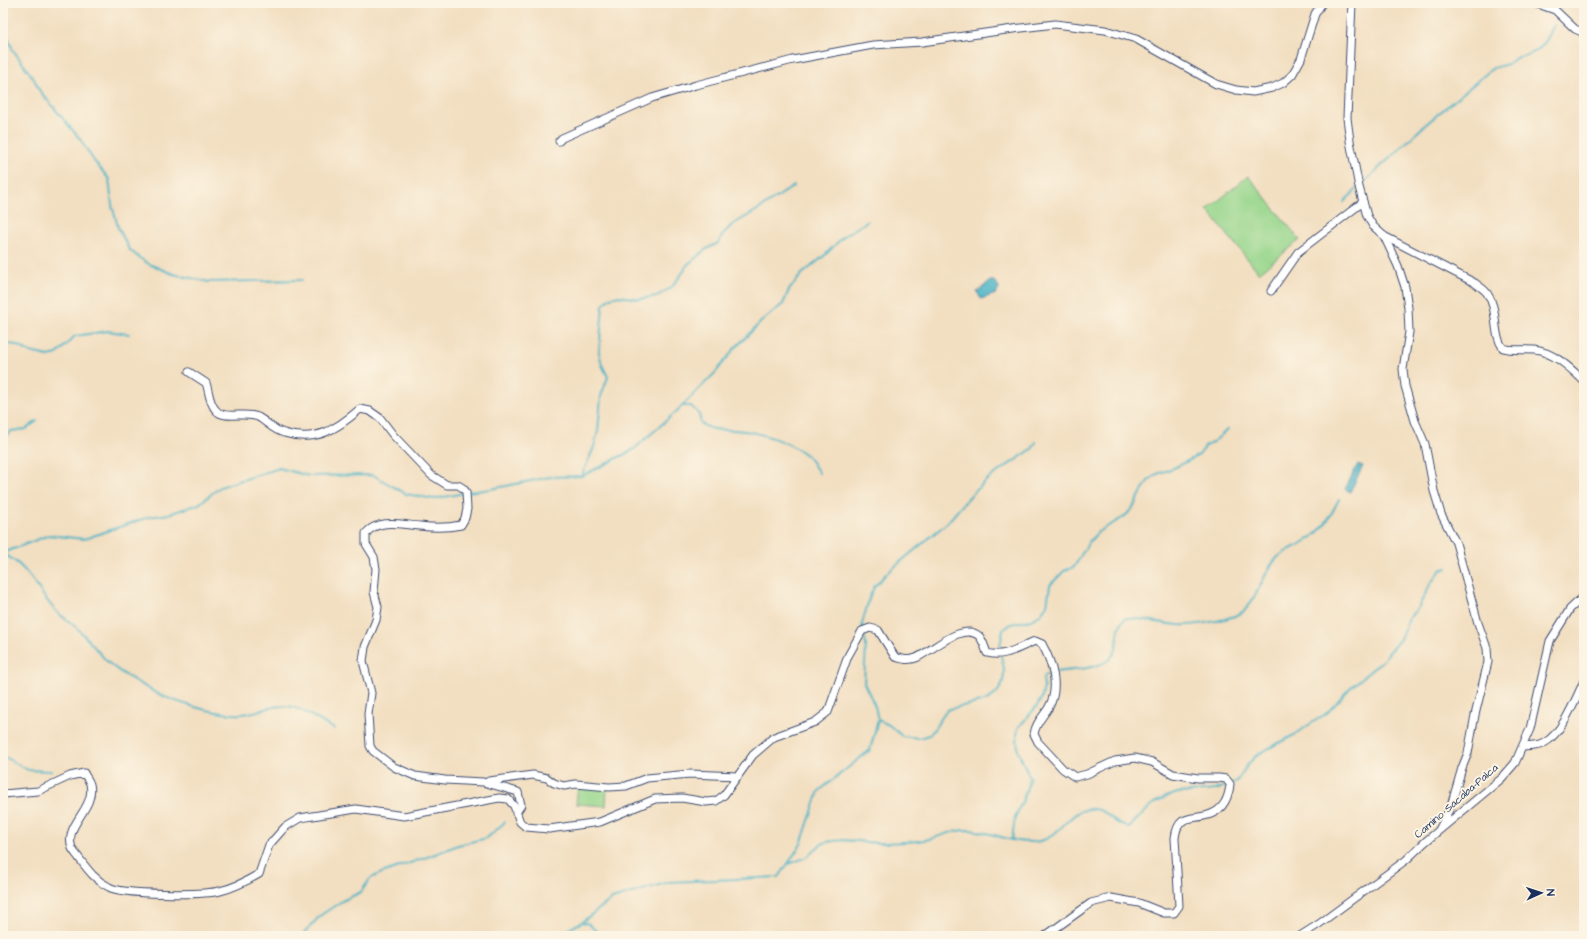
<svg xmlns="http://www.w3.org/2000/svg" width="1587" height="939" viewBox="0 0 1587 939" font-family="'Architects Daughter',sans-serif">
  <rect width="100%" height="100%" fill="#fcf5e5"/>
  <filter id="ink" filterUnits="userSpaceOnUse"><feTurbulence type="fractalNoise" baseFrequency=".025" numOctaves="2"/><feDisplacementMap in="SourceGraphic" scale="8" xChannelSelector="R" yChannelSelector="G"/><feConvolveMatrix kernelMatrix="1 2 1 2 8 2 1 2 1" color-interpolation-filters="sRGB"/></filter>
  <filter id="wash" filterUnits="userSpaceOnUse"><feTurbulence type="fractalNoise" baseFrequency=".012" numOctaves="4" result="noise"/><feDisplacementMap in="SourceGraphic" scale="16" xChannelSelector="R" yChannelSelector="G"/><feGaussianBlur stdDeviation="0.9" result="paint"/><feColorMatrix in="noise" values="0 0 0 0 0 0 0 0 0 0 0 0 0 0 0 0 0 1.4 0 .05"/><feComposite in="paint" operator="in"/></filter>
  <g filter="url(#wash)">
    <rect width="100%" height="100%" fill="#f2dec0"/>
    <g fill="#96d58b" stroke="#588274">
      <polygon points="1248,176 1300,240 1259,273 1207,210"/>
      <polygon points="578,786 607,788 606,806 576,804"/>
    </g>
    <g fill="#49b3c6" stroke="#327192">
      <polygon points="990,281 994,281 998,285 999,289 996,294 981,299 977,292"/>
      <polygon points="1358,464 1363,466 1350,492 1345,489"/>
    </g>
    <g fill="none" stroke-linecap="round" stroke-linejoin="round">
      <g stroke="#49b3c6" stroke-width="2">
        <polyline points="1562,8 1565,3"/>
        <polyline points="3,25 13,50 34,79 39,90 80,139 94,161 109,179 112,205 118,227 129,249 138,257 149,264 173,274 209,282 302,280"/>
        <polyline points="1360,186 1425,125 1493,68 1508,64 1516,58 1527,55 1538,50 1546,41 1554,25"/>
        <polyline points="1344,202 1357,189"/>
        <polyline points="3,343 16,345 30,352 48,356 57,354 75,336 108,331 129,334"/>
        <path d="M682 406H691L699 414 701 424C717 432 717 429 734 430 756 431 789 441 806 455 811 459 815 467 819 473"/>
        <polyline points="3,438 11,431 26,429 37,421"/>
        <polyline points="582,475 594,447 598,431 601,396 608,377 602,365 599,352 603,305 610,298 619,296 639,299 657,296 671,288 684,271 686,266 705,250 718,243 724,233 732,225 759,209 794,186"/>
        <polyline points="468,492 491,489 550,477 582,476 633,450 677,411 716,372 735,348 763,320 783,304 789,290 802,274 824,256 844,236 868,221"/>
        <polyline points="3,553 49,535 84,539 149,517 169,514 199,504 220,487 279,468 309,476 373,475 406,494 434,499 464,493"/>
        <path d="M3 554C30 566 38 594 58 613 65 619 73 624 79 630 90 641 99 654 110 664 121 674 136 681 149 689 169 701 218 716 242 714 259 713 274 703 292 707 307 710 321 723 335 729"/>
        <polyline points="999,652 1003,630 1011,624 1031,620 1040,615 1047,605 1050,585 1064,571 1074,567 1089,542 1098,532 1124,517 1132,509 1148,481 1157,474 1176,467 1199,455 1205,447 1217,439 1228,429"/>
        <path d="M1056 672C1070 670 1095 669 1107 661 1124 650 1112 627 1126 618 1144 618 1160 624 1178 625 1192 626 1235 620 1245 610 1260 594 1263 572 1277 558 1285 550 1296 547 1306 541 1324 530 1330 517 1339 499"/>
        <path d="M878 720 889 725 902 736 919 738 929 735 932 732 947 710C967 702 996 707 1003 681 1005 672 1004 664 1001 656"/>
        <polyline points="3,756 28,770 51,771"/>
        <polyline points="1232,784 1236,782 1249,763 1258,754 1292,736 1327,713 1350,688 1382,661 1400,639 1409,618 1418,608 1431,583 1441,570 1447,568"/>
        <polyline points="1012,840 1015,817 1023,800 1030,778 1018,751 1017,733 1018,728 1037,706 1042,697 1044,687 1043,678 1046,674 1051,673"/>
        <path d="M788 864C795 861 802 860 808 856 814 851 819 844 827 842 847 837 868 844 888 843 902 842 917 842 930 839 945 835 952 830 968 830 994 831 1012 846 1040 841 1062 836 1069 808 1093 809 1109 809 1111 825 1129 827L1154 803 1168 796 1178 793 1216 790 1227 785"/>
        <polyline points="582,922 589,924 601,936"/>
        <polyline points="301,936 321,915 342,901 361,892 370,879 379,874 430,856 458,845 487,838 505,822"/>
        <polyline points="556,936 582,922 612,899 669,882 779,877 801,844 819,791 870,750 878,720 875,706 864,683 866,645 862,624 869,599 874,587 887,573 947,523 970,496 989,478 1032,449 1036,442"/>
      </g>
    </g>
  </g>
  <g filter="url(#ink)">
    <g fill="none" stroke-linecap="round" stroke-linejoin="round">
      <g stroke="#3b496d" stroke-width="9">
        <g id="minor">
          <path d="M1352 3 1347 118 1350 141 1359 187 1367 216 1373 226 1384 236 1475 283C1479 286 1484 289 1487 293 1499 310 1492 333 1503 348 1513 351 1523 349 1534 350 1554 352 1570 368 1584 381"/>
          <polyline points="1535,3 1555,10 1575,29 1584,33"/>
          <polyline points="559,141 562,138 652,98 696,85 793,60 873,45 922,42 1013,29 1055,24 1105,30 1136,39 1216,84 1236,90 1253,92 1272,88 1283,83 1292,75 1301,59 1315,14 1322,3"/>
          <polyline points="1384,236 1398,266 1405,287 1408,308 1409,332 1403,369 1405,386 1415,421 1425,444 1434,491 1441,514 1456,543 1478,623 1487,648 1488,662 1475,715 1468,753 1462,768 1451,806 1439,830"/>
          <polyline points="1271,291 1298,252 1363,202"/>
          <path d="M189 372 206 383C209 391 209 402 215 409 223 421 245 411 258 417 267 422 273 430 284 433 316 443 337 429 360 409L370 411 380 418 393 435 431 475 447 485H458L463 488 466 492 467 509 465 518 461 525C447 528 434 528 420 526 402 525 380 518 366 533V544L374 557 376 569 374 592 378 607 376 620 365 647 363 661 371 693 368 714 370 746 373 751 394 767 415 776 445 780 483 782 518 792 521 805 516 813"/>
          <path d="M1523 747C1530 746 1538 747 1544 743 1562 734 1576 698 1584 681"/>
          <polyline points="489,781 533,775 547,778 554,783 564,786 576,784 609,787 626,786 647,778 690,774 738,776"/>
          <path d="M3 794 38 791 70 776 84 773C85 776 89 780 90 784 96 809 63 825 72 848 73 851 77 855 79 858 88 870 95 880 109 887 123 895 203 895 220 891 234 888 247 881 259 874L269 845 285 827 300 818 356 809 404 816 499 798 508 799 514 806 520 822 526 827 549 829 600 822 655 799 682 798 706 802 716 801 724 795 753 755 774 737 815 722 828 712 848 656 862 631 870 628 878 630 895 657C902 659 908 661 916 658 931 652 962 621 979 636 983 640 985 648 987 653 1004 658 1020 647 1035 641L1042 644C1052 662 1060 687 1049 707 1043 717 1036 722 1034 734L1038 742 1063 769 1075 777 1087 774 1115 761 1135 758 1152 762 1173 774 1198 778H1219L1226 779 1230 784C1229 796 1224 809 1211 814 1193 821 1178 812 1175 838L1179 906 1174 913H1164L1139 903 1111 898 1091 903 1045 936"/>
          <polyline points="1300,936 1319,924 1406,860 1425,842 1501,779 1515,763 1530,729 1550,641 1570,609 1584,596"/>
        </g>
      </g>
      <use href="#minor" stroke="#fff" stroke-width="7"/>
    </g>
  </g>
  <g text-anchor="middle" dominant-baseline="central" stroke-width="4" stroke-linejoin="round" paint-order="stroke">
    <g font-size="11" fill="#1b2f5e" stroke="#fcf5e5">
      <text transform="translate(1456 801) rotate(-41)">Camino Sacaba-Palca</text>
    </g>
  </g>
  <rect width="1587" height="939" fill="none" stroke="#fcf5e5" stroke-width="16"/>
  <g transform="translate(1541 893) rotate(87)" stroke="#fcf5e5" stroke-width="3" paint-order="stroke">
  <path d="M0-3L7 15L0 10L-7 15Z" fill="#1b2f5e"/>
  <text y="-6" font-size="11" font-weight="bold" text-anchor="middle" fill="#1b2f5e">N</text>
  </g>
</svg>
